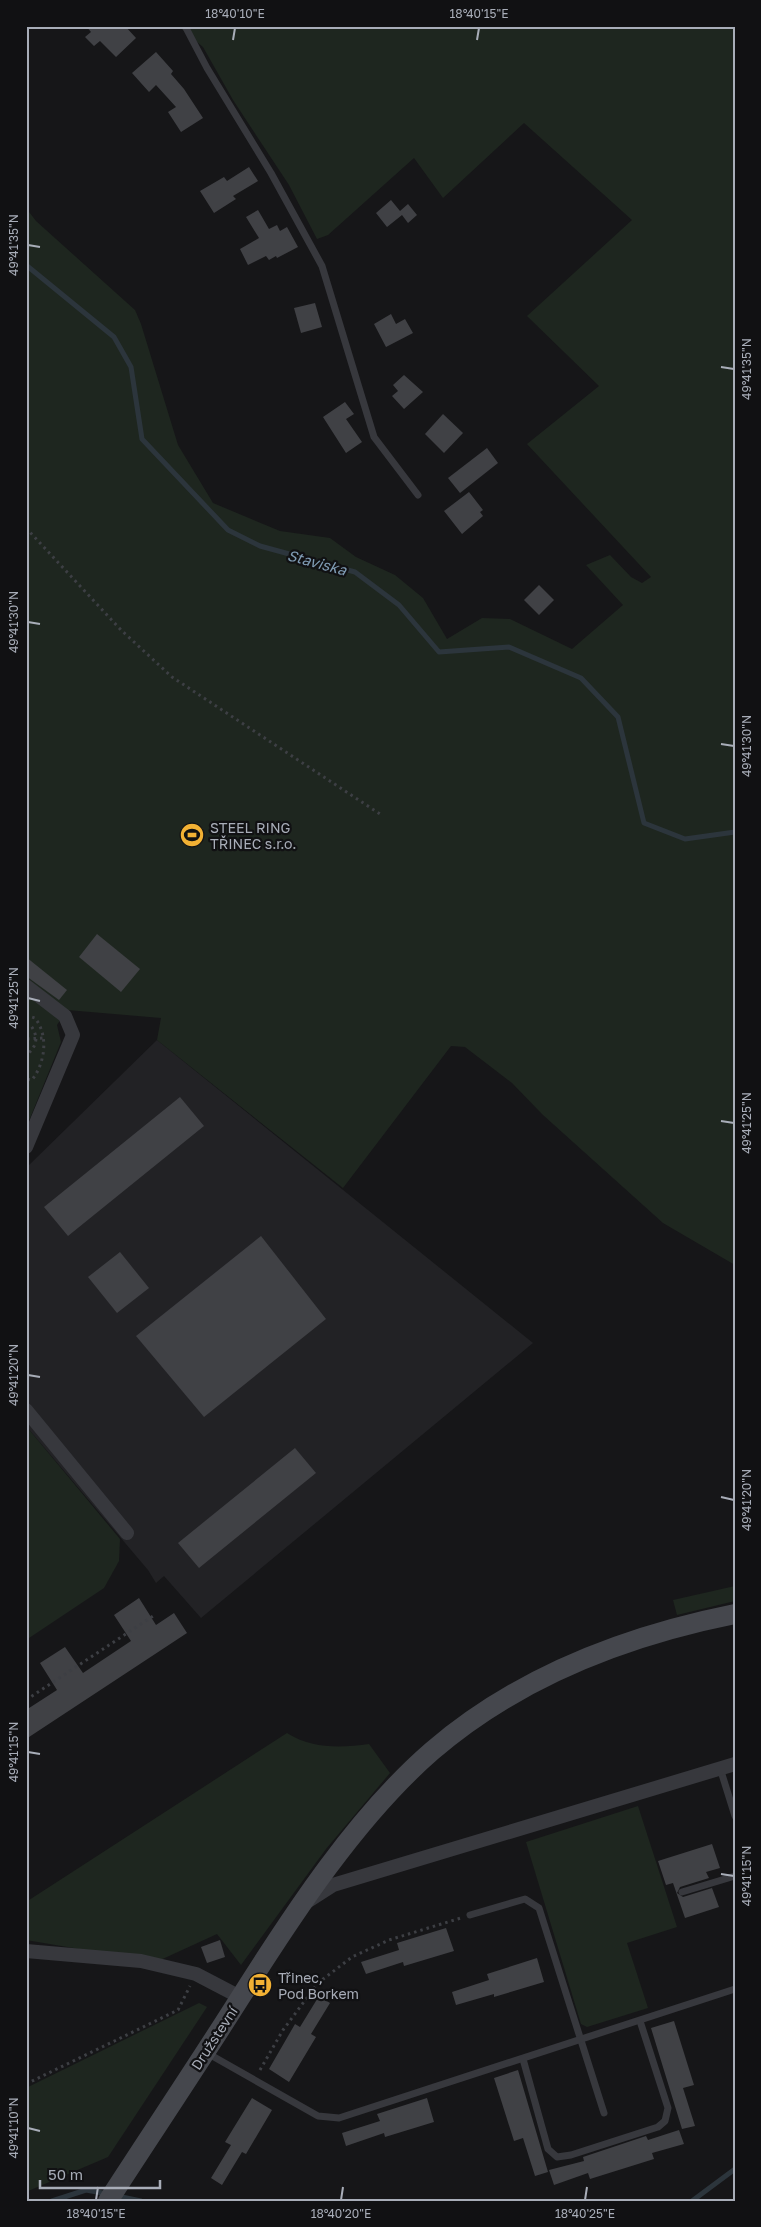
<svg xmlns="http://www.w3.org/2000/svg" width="761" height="2227" viewBox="0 0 761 2227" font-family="'Golos Text',sans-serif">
  <rect width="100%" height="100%" fill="#161618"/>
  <polygon fill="#222225" points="157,1040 533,1343 201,1618 164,1576 156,1583 148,1570 26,1426 26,1168"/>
  <g fill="#1e261f">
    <polygon points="178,26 735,26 735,1265 663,1223 543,1115 512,1083 465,1047 451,1046 343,1188 157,1040 161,1018 67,1010 57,1025 61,1042 26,1128 26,208 36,221 135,310 141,324 178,445 213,503 280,531 330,538 356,557 395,575 423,598 447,639 482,618 510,619 572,649 623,605 586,565 610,555 631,577 642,583 651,577 527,444 599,386 527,316 632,220 524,123 443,198 414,158 328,235 317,239 289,185 233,100 203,47"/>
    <polygon points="26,1426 120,1539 119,1561 104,1588 26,1640"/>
    <polygon points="735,1586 735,1601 677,1615 673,1600"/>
    <path d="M287 1733C312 1749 341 1748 369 1744L390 1773 326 1849 241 1965 217 1934 156 1962 26 1940V1902Z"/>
    <polygon points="638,1806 677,1927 627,1943 648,2008 587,2027 581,2024 526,1842"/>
    <polygon points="199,2003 207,2007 108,2157 26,2192 26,2088"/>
  </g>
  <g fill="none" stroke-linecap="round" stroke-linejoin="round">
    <g stroke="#2c353c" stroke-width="5">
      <polyline points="26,265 114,337 131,367 142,439 228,530 260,546 355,572 399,605 439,652 509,647 581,678 618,717 644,823 685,839 735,832"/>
      <polyline points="117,2196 141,2201"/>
      <polyline points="52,2201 86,2190 108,2194"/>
      <polyline points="692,2201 735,2169"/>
    </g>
  </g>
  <g fill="#404145">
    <polygon points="86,26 125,26 136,38 116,57 100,41 94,46 85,37 91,32"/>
    <polygon points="156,52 173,71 171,74 184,89 203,118 181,132 168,112 176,107 156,85 149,92 132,73"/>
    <polygon points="249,167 258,181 233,196 236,199 214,213 200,191 224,177 227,181"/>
    <polygon points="391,200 400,211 408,204 417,215 408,223 402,215 387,227 376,213"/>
    <polygon points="258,210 269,229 277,225 280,231 287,227 298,247 277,258 276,256 269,260 266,256 248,265 240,249 259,238 246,217"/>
    <polygon points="315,303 322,327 301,333 294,308"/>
    <polygon points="391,314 396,324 405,319 413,333 386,347 374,324"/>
    <polygon points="404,375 423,392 404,409 392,396 398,391 393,385"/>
    <polygon points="345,402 354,414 346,419 362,442 346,453 323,417"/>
    <polygon points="443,414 463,433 444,453 425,434"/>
    <polygon points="487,448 498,463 460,493 448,478"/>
    <polygon points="469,492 483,510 480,512 483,516 462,534 444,511"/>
    <polygon points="539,585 554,600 539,615 524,600"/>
    <polygon points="97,934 140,969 121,992 79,957"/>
    <polygon points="26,957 67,990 59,1000 26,976"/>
    <polygon points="180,1097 204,1126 68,1236 44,1207"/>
    <polygon points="261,1236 326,1319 204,1417 136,1336"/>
    <polygon points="120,1252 149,1288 117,1313 88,1277"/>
    <polygon points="295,1448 316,1473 199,1568 178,1543"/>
    <polygon points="139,1598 156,1625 174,1613 187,1633 26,1739 26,1710 57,1690 40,1663 65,1647 83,1673 131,1641 114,1615"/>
    <polygon points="712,1844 720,1868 706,1872 709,1878 680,1887 677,1893 683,1897 712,1888 719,1907 685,1918 673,1883 666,1885 658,1861"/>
    <polygon points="446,1928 454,1951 404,1966 403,1962 366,1974 361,1962 399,1950 397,1943"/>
    <polygon points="220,1940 225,1957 207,1963 201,1947"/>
    <polygon points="537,1958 544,1982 494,1997 494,1994 456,2005 452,1992 489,1980 487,1974"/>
    <polygon points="319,1996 330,2003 311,2034 316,2037 289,2082 269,2069 295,2024 300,2027"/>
    <polygon points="674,2021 694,2085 683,2088 695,2126 682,2129 651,2028"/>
    <polygon points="518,2070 548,2172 535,2176 523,2138 514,2141 494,2078"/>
    <polygon points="252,2098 272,2110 246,2154 242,2152 222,2185 211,2178 231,2145 225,2142"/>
    <polygon points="427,2098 434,2122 385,2137 384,2133 346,2146 342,2133 380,2121 377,2114"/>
    <polygon points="679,2130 684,2144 652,2153 654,2159 590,2179 588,2173 554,2185 549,2170 584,2161 583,2157 646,2136 648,2140"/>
  </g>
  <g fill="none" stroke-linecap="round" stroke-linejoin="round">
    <g stroke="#3d3f44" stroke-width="3" stroke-dasharray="2.5 4" stroke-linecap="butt">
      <polyline points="26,528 121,630 172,677 380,814"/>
      <path d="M26 1015 35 1018C49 1036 45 1063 32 1080L26 1079"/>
      <path d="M26 1024 31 1026C39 1037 37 1047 26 1055"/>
      <polyline points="26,1036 26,1041"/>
      <polyline points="27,1039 44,1038"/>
      <polyline points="26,1700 153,1616"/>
      <polyline points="260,2070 283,2030 318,1983 352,1957 389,1940 461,1918"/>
      <polyline points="26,2084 178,2010 190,1986"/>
    </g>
    <g stroke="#37383d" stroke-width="7">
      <polyline points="185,26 207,68 271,173 322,266 374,437 418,495"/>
      <polyline points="720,1768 735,1816"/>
      <polyline points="682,1892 735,1876"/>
      <polyline points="470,1915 525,1899 539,1908 604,2113"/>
      <polyline points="207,2053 318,2116 339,2118 735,1989"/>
      <polyline points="523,2059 548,2149 557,2157 571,2155 658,2127 665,2121 668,2108 640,2021"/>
    </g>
    <g stroke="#37383d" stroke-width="14">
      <polyline points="26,986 65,1016 73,1035 26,1147"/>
      <polyline points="26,1410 127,1533"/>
      <polyline points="308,1901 333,1885 735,1764"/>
      <polyline points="26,1951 141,1961 196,1974 240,1997"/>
    </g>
    <path stroke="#45474d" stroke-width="20" d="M108 2201C152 2133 197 2066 240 1998 293 1914 357 1816 432 1751 518 1677 625 1636 735 1614"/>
  </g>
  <path fill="none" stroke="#a8adb8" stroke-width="2" d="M233 40 235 28M477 40 479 28M28 245 40 247M721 367 734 369M28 622 40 624M721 744 734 746M28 998 40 1001M721 1121 734 1123M28 1375 40 1377M721 1497 734 1500M28 1752 40 1754M721 1874 734 1876M28 2128 40 2131M96 2200 98 2187M341 2200 343 2187M585 2200 587 2187"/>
  <defs>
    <g id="stadium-disc" transform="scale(1.25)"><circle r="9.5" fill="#f2b134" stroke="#111113"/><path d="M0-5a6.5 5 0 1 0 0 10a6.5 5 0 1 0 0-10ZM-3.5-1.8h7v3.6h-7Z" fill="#111"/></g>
    <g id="bus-disc" transform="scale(1.25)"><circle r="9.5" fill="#f2b134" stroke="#111113"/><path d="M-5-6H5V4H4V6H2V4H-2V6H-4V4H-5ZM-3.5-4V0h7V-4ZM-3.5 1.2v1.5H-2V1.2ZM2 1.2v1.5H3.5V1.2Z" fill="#111"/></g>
  </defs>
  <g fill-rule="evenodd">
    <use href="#stadium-disc" x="192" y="835"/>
    <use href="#bus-disc" x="260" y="1985"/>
  </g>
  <g text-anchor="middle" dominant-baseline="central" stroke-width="4.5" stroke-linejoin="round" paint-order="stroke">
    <g font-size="14" fill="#a8adb8" stroke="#111113" text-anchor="start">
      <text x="210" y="827">STEEL RING<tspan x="210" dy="16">TŘINEC s.r.o.</tspan></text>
      <text x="278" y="1977">Třinec,<tspan x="278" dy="16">Pod Borkem</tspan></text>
    </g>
    <g font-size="14" fill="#a8adb8" stroke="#111113">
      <text transform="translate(214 2038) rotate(-57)">Družstevní</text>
    </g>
    <g font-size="15" font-style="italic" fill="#7f9bb3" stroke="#111113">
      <text transform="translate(317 562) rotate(15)">Staviska</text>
    </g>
  </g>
  <rect width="761" height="2227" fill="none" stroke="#111113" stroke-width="55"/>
  <path d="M40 2180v8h120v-8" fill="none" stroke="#a8adb8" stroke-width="2.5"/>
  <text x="48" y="2180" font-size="15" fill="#a8adb8" stroke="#111113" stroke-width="4" paint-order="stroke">50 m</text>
  <rect x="28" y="28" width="706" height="2172" fill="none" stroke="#a8adb8" stroke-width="2"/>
  <g font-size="12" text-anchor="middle" fill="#a8adb8">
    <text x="235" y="18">18°40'10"E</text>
    <text x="479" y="18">18°40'15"E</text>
    <text transform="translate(14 245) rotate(-90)" y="4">49°41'35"N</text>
    <text transform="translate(747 369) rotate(-90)" y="4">49°41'35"N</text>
    <text transform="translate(14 622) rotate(-90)" y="4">49°41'30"N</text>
    <text transform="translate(747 746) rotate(-90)" y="4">49°41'30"N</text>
    <text transform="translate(14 998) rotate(-90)" y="4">49°41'25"N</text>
    <text transform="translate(747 1123) rotate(-90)" y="4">49°41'25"N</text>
    <text transform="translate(14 1375) rotate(-90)" y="4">49°41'20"N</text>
    <text transform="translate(747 1500) rotate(-90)" y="4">49°41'20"N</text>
    <text transform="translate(14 1752) rotate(-90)" y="4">49°41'15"N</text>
    <text transform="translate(747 1876) rotate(-90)" y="4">49°41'15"N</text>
    <text transform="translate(14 2128) rotate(-90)" y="4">49°41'10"N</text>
    <text x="96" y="2218">18°40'15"E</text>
    <text x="341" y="2218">18°40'20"E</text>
    <text x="585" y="2218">18°40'25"E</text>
  </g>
</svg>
